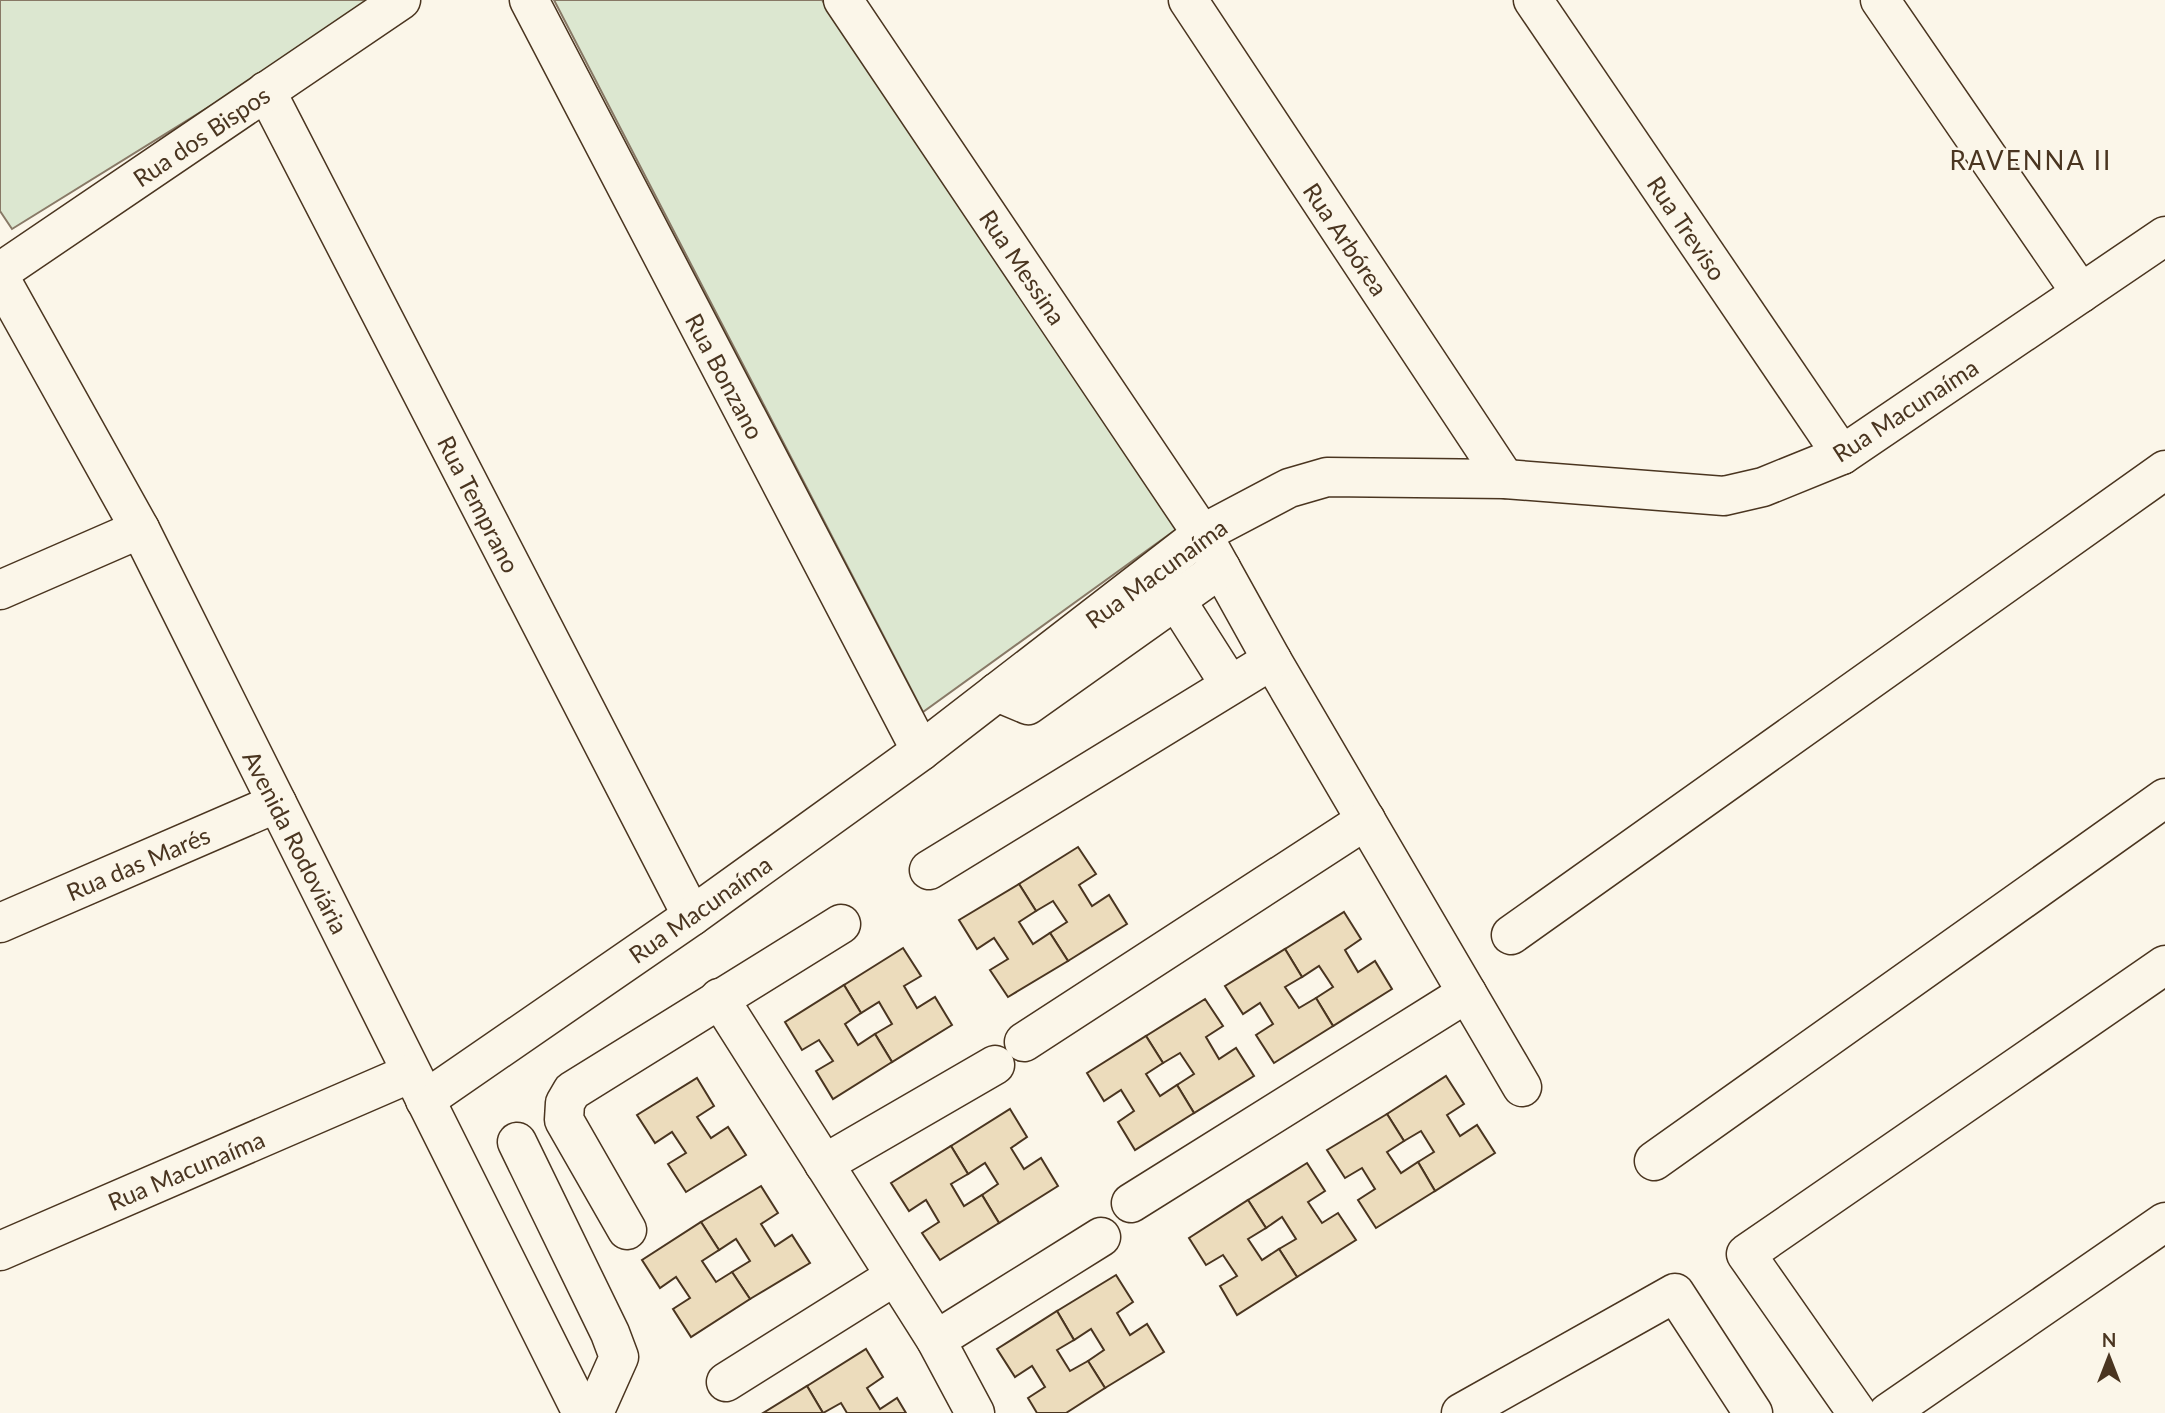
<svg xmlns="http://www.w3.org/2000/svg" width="2165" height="1413" viewBox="0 0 2165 1413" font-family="Lato,sans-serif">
  <rect width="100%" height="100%" fill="#fbf6e9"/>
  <g fill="#dce7d0" stroke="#887966" stroke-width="2">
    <polygon points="0,0 373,0 262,74 12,229 0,211"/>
    <polygon points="554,0 822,0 1178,528 923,712"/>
  </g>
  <g fill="#ecdcbc" stroke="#4a3520" stroke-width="2">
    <polygon points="1078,847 1096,874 1079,885 1092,906 1109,895 1127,924 1068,961 1050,933 1067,922 1053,901 1036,911 1019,884"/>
    <polygon points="1019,884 1036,911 1019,922 1033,944 1050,933 1068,961 1008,997 990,970 1008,959 994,938 977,949 959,920"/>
    <polygon points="1344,912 1361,939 1345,950 1358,972 1375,961 1392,989 1333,1026 1316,998 1333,987 1319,966 1302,977 1285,949"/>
    <polygon points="903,948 921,976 904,986 917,1008 935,997 952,1025 892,1062 875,1034 892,1024 879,1002 861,1013 844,985"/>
    <polygon points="1285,949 1302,977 1285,987 1299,1008 1316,998 1333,1026 1274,1063 1256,1035 1273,1024 1260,1003 1243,1014 1225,986"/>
    <polygon points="844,985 861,1013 845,1024 858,1045 875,1034 892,1062 833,1099 816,1071 833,1061 819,1040 802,1050 785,1022"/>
    <polygon points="1205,999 1223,1026 1206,1037 1219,1059 1236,1048 1254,1076 1194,1113 1177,1085 1194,1074 1180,1053 1163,1063 1146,1036"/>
    <polygon points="1146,1036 1163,1063 1146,1074 1160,1096 1177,1085 1194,1113 1135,1150 1118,1122 1134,1111 1121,1090 1104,1101 1087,1073"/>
    <polygon points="1446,1076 1464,1104 1447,1115 1460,1136 1477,1125 1495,1153 1435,1191 1418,1162 1434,1152 1421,1131 1404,1141 1387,1114"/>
    <polygon points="697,1078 714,1106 697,1117 711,1138 728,1127 746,1155 686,1192 668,1164 686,1153 672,1132 655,1143 637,1115"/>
    <polygon points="1010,1109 1027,1137 1011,1148 1024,1169 1041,1158 1058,1186 999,1223 982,1195 998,1184 985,1163 968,1174 951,1146"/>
    <polygon points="1387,1114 1404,1141 1387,1152 1401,1173 1418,1162 1435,1191 1376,1228 1358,1200 1375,1189 1362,1168 1345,1178 1327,1150"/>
    <polygon points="951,1146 968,1174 951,1184 964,1206 982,1195 999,1223 940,1260 922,1233 939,1222 926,1200 909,1211 891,1183"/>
    <polygon points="1307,1163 1325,1191 1308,1202 1322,1223 1338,1213 1356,1240 1297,1277 1279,1249 1296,1239 1282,1217 1266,1228 1248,1200"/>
    <polygon points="761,1186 778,1213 761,1224 775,1246 792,1235 810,1263 750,1299 732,1272 750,1261 736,1239 719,1250 701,1222"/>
    <polygon points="1248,1200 1266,1228 1248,1239 1262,1260 1279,1249 1297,1277 1237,1315 1220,1286 1237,1276 1223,1255 1206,1265 1189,1238"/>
    <polygon points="701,1222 719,1250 702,1261 716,1282 732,1272 750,1299 691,1337 673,1309 690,1298 676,1277 660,1288 642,1260"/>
    <polygon points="1116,1275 1133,1302 1117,1313 1130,1335 1147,1324 1164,1352 1105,1388 1088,1361 1104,1350 1091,1329 1074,1340 1057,1311"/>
    <polygon points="1057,1311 1074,1340 1057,1350 1070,1371 1088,1361 1105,1388 1066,1413 1037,1413 1028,1398 1045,1387 1032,1366 1015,1377 997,1349"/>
    <polygon points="866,1349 883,1377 867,1388 880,1409 897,1398 906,1413 847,1413 841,1403 823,1413 807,1386"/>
    <polygon points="807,1386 823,1413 763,1413"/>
  </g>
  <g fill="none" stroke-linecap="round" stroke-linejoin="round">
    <g stroke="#4a3520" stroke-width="41">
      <g id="minor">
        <polyline points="529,0 921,751"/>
        <polyline points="843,0 1202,534 1272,660 1522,1087"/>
        <polyline points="1188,0 1505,479"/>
        <polyline points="1533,0 1842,455"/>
        <polyline points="1880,0 2081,293"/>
        <polyline points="266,91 692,916"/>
        <polyline points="0,272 401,0"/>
        <polyline points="0,278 140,529 582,1413"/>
        <polyline points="0,590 140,529"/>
        <polyline points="1176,600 1230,685"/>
        <polyline points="997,692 1028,705 1221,568"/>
        <polyline points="929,870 1272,660"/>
        <polyline points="0,923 277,803"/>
        <polyline points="1511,935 2165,470"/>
        <polyline points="719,998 936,1340 975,1413"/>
        <polyline points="1024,1042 1366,820"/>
        <polyline points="425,1100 692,916 921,751 1202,534 1289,488 1327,477 1505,479 1724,496 1763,487 1842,455 2165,236"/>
        <polyline points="517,1142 610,1333 619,1357 594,1413"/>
        <polyline points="1654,1161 2165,798"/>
        <polyline points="824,1164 995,1065"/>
        <polyline points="1131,1203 1467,993"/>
        <polyline points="627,1230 564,1120 565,1103 572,1091 841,924"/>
        <polyline points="0,1251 411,1073"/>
        <polyline points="936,1340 1101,1237"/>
        <polyline points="726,1382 895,1276"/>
        <polyline points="1461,1413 1675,1293 1753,1413"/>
        <polyline points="1857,1413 1746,1254 2165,965"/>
        <polyline points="1888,1413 2165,1222"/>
      </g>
    </g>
    <use href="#minor" stroke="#fbf6e9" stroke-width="38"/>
  </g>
  <g text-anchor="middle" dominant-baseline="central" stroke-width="5" stroke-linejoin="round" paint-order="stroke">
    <g font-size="24" fill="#4a3520" stroke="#fbf6e9">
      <text transform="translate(201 136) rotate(-34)">Rua dos Bispos</text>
      <text transform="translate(1687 228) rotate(56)">Rua Treviso</text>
      <text transform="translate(1346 239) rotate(56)">Rua Arbórea</text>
      <text transform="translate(1023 267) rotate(56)">Rua Messina</text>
      <text transform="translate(725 376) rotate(62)">Rua Bonzano</text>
      <text transform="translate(1905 410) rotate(-33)">Rua Macunaíma</text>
      <text transform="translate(479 504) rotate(63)">Rua Temprano</text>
      <text transform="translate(1156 573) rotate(-36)">Rua Macunaíma</text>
      <text transform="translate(296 842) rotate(63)">Avenida Rodoviária</text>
      <text transform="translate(138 863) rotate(-23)">Rua das Marés</text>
      <text transform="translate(700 909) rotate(-35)">Rua Macunaíma</text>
      <text transform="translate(186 1170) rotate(-23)">Rua Macunaíma</text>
    </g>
    <g font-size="26" letter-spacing="2" fill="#4a3520" stroke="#fbf6e9">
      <text x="2031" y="160">RAVENNA II</text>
    </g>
  </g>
  <g transform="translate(2109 1357)" stroke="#fbf6e9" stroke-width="5" paint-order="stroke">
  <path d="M0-5L12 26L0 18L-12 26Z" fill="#4a3520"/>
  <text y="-10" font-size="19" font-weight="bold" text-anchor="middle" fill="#4a3520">N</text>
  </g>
</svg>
